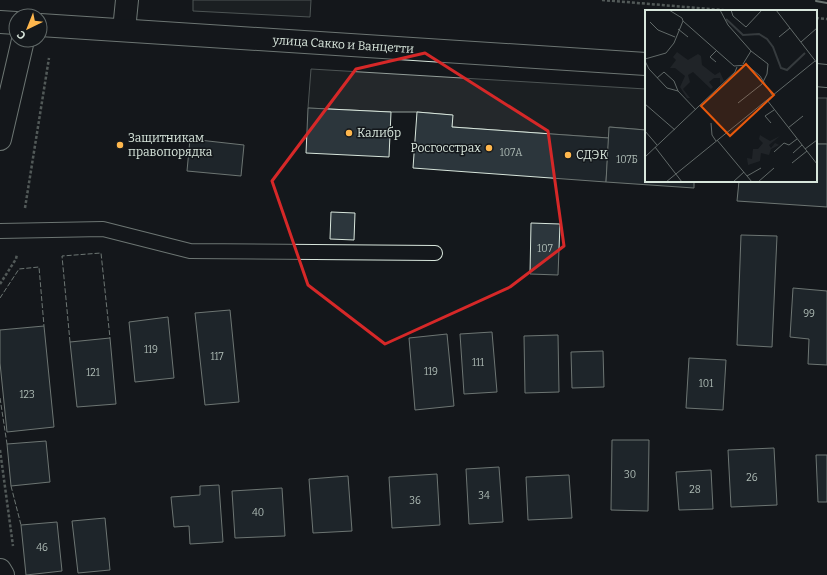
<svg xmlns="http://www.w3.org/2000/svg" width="827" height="575" viewBox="0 0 827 575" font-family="Bitter,serif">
  <rect width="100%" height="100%" fill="#14181c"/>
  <g fill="#24282b" stroke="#939e99">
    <polygon points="193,0 311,0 310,17 193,11"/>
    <polygon points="311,69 646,89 646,130 610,127 609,138 452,127 452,115 417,112 391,112 308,108"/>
    <rect x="816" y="98" width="11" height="46"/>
  </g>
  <g fill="#2c363c" stroke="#d8e6dc">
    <polygon points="308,108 391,112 389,157 306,153"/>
    <polygon points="417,112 453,115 452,127 609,138 606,182 413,168"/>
    <polygon points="609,127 646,130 646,181 694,181 694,188 606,182"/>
    <polygon points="190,139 244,145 241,176 187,171"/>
    <polygon points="816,144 827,144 827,207 737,201 739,181 816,181"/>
    <polygon points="331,212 355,213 354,240 330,239"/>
    <polygon points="531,223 560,224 558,275 530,274"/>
    <polygon points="741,235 777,236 772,347 737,345"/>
    <polygon points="793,288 827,291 827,365 808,364 809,339 790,337"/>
    <polygon points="230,310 239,402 205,405 195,313"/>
    <polygon points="168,317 174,378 135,382 129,322"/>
    <polygon points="44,326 54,427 7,432 0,363 0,330"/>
    <polygon points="492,332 497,392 464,394 460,334"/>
    <polygon points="447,334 454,406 415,410 409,338"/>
    <polygon points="558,335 559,392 525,393 524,336"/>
    <polygon points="110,338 116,404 77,407 70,342"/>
    <polygon points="603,351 604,387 572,388 571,352"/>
    <polygon points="689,358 726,360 723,410 686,408"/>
    <polygon points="612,440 649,440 648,511 611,510"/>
    <polygon points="46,441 50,482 11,486 7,444"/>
    <polygon points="774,448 777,505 731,507 728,450"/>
    <polygon points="816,455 827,455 827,502 818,502"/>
    <polygon points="499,467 503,522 469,524 466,469"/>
    <polygon points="711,470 713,509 679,510 676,472"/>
    <polygon points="437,474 440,525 392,528 389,477"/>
    <polygon points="569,475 572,518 528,520 526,477"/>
    <polygon points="348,476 352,531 313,533 309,479"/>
    <polygon points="219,485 223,542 190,544 189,526 174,527 171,497 200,495 200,486"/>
    <polygon points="282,488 285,536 235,538 232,491"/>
    <polygon points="105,518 110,570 78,573 72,521"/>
    <polygon points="57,522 62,571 26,575 21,525"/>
  </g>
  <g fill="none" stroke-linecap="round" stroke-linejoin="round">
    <g stroke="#d8e6dc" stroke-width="16">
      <polyline id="lane" points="0,231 103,229 190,251 435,253"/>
    </g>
    <g stroke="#d8e6dc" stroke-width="24">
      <g id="street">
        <polyline points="124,30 127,0"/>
        <polyline points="0,139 23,40"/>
        <polyline points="0,570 3,575"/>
      </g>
    </g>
    <g stroke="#d8e6dc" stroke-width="24">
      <g id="primary">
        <polyline points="0,22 16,23"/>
        <path id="s1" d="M40 25 646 64"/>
        <polyline points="816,75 827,76"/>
      </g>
    </g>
    <g stroke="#9da8a2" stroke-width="2.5" stroke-dasharray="3 2" stroke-linecap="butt">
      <polyline points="602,0 734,11"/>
      <polyline points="816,18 827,19"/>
      <polyline points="25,208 49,58"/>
      <polyline points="0,284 16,259 17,254"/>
      <polyline points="0,450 13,546"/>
    </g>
    <use href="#lane" stroke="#14181c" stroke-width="14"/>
    <use href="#street" stroke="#14181c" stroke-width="22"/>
    <use href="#primary" stroke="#14181c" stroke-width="22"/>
    <g stroke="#d8e6dc" stroke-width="1" stroke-dasharray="5 2" stroke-linecap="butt">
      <polyline points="0,298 19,269 39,267 44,326"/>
      <polyline points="70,342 62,256 101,253 110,338"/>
      <polyline points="0,398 7,444"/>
      <polyline points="11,486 21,525"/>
    </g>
    <polyline stroke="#d8e6dc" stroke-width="2" points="816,1 827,3"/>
  </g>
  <path d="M0 0H827V575H0ZM425 53 548 131 564 246 510 287 385 344 308 285 272 181 356 69Z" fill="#14181c" fill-opacity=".55" fill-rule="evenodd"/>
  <path fill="none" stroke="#d62828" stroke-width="3" stroke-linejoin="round" d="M425 53 548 131 564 246 510 287 385 344 308 285 272 181 356 69Z"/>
  <g fill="#ffb74d" stroke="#14181c" stroke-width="1.5">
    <circle cx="349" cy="133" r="4"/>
    <circle cx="120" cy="145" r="4"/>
    <circle cx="489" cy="148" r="4"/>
    <circle cx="568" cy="155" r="4"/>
  </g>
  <g text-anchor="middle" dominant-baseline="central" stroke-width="3" stroke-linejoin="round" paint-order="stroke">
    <g font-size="10" fill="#adbab4">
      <text x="511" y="153">107А</text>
      <text x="627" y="160">107Б</text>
      <text x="545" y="249">107</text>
      <text x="809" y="314">99</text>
      <text x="151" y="350">119</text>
      <text x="217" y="357">117</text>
      <text x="478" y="363">111</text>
      <text x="431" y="372">119</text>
      <text x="93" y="373">121</text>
      <text x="706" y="384">101</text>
      <text x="27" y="395">123</text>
      <text x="630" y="475">30</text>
      <text x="752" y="478">26</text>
      <text x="695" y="490">28</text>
      <text x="484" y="496">34</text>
      <text x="415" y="501">36</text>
      <text x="258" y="513">40</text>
      <text x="42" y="548">46</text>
    </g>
    <g font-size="12" fill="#d8e6dc" stroke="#14181c">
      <text stroke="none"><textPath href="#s1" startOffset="304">улица Сакко и Ванцетти</textPath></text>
    </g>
    <g font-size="12" fill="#d8e6dc" stroke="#14181c" text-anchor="start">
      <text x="357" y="133">Калибр</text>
      <text x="128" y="138">Защитникам<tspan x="128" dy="14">правопорядка</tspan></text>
      <text x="481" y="148" text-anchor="end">Росгосстрах</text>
      <text x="576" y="155">СДЭК</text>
    </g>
  </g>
  <g transform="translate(645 10)">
    <rect width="172" height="172" fill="#14181c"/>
    <path d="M32 42 43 50 53 44 56 46 57 55 70 65 75 62 79 71 75 74V68H69L64 72 68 77 66 79 48 62 43 65 45 72 38 79 45 88H42L35 77 40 66 30 58H25L31 50 28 47ZM115 125 125 131 135 126 124 135 126 138 130 133 134 135 126 139 124 145 116 143 115 151 103 155 102 148 107 149 108 139H113L118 133 114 129Z" fill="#202428"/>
    <path fill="none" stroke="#363b3e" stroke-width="2" d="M81 9 98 25 114 24 122 29 128 37 136 58 142 60 160 43"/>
    <path fill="none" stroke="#626a69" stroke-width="1" d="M24 0 37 8 38 11 89 56 102 55 115 66 127 85M75 0 83 15 106 41M86 0 88 6 101 17 117 0M131 0 172 53M5 12 13 20 30 27M33 19 43 27M134 27 145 18M156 32 172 18M0 49 21 43 29 33 38 11M0 51 4 59 22 78 33 81M71 52 65 47 72 40M98 54 106 41M12 68 19 62 29 71 33 81 51 100M122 90 172 154M93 93 117 74 122 64 123 54 106 41M0 94 30 120M66 113 67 125 71 131M126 113 120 106 129 100M143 118 158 106M0 121 12 135M72 130 107 172M10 137 37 172M160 139 172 130M129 142 139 133 144 135 152 129M148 143 157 135M0 147 90 62 92 57M147 153 162 141M102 166 116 158M21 172 170 51M88 172 99 162M113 172 129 158"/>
    <path fill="#e8590c" fill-opacity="0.15" stroke="#e8590c" stroke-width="2" d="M101 54 129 85 85 126 56 96Z"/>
    <rect width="172" height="172" fill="none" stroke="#d8e6dc" stroke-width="2"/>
  </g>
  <g transform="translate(28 28) rotate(223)"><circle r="19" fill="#14181c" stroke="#626a69"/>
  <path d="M0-3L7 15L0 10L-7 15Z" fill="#ffb74d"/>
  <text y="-6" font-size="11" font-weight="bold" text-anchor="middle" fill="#d8e6dc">С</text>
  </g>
</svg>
